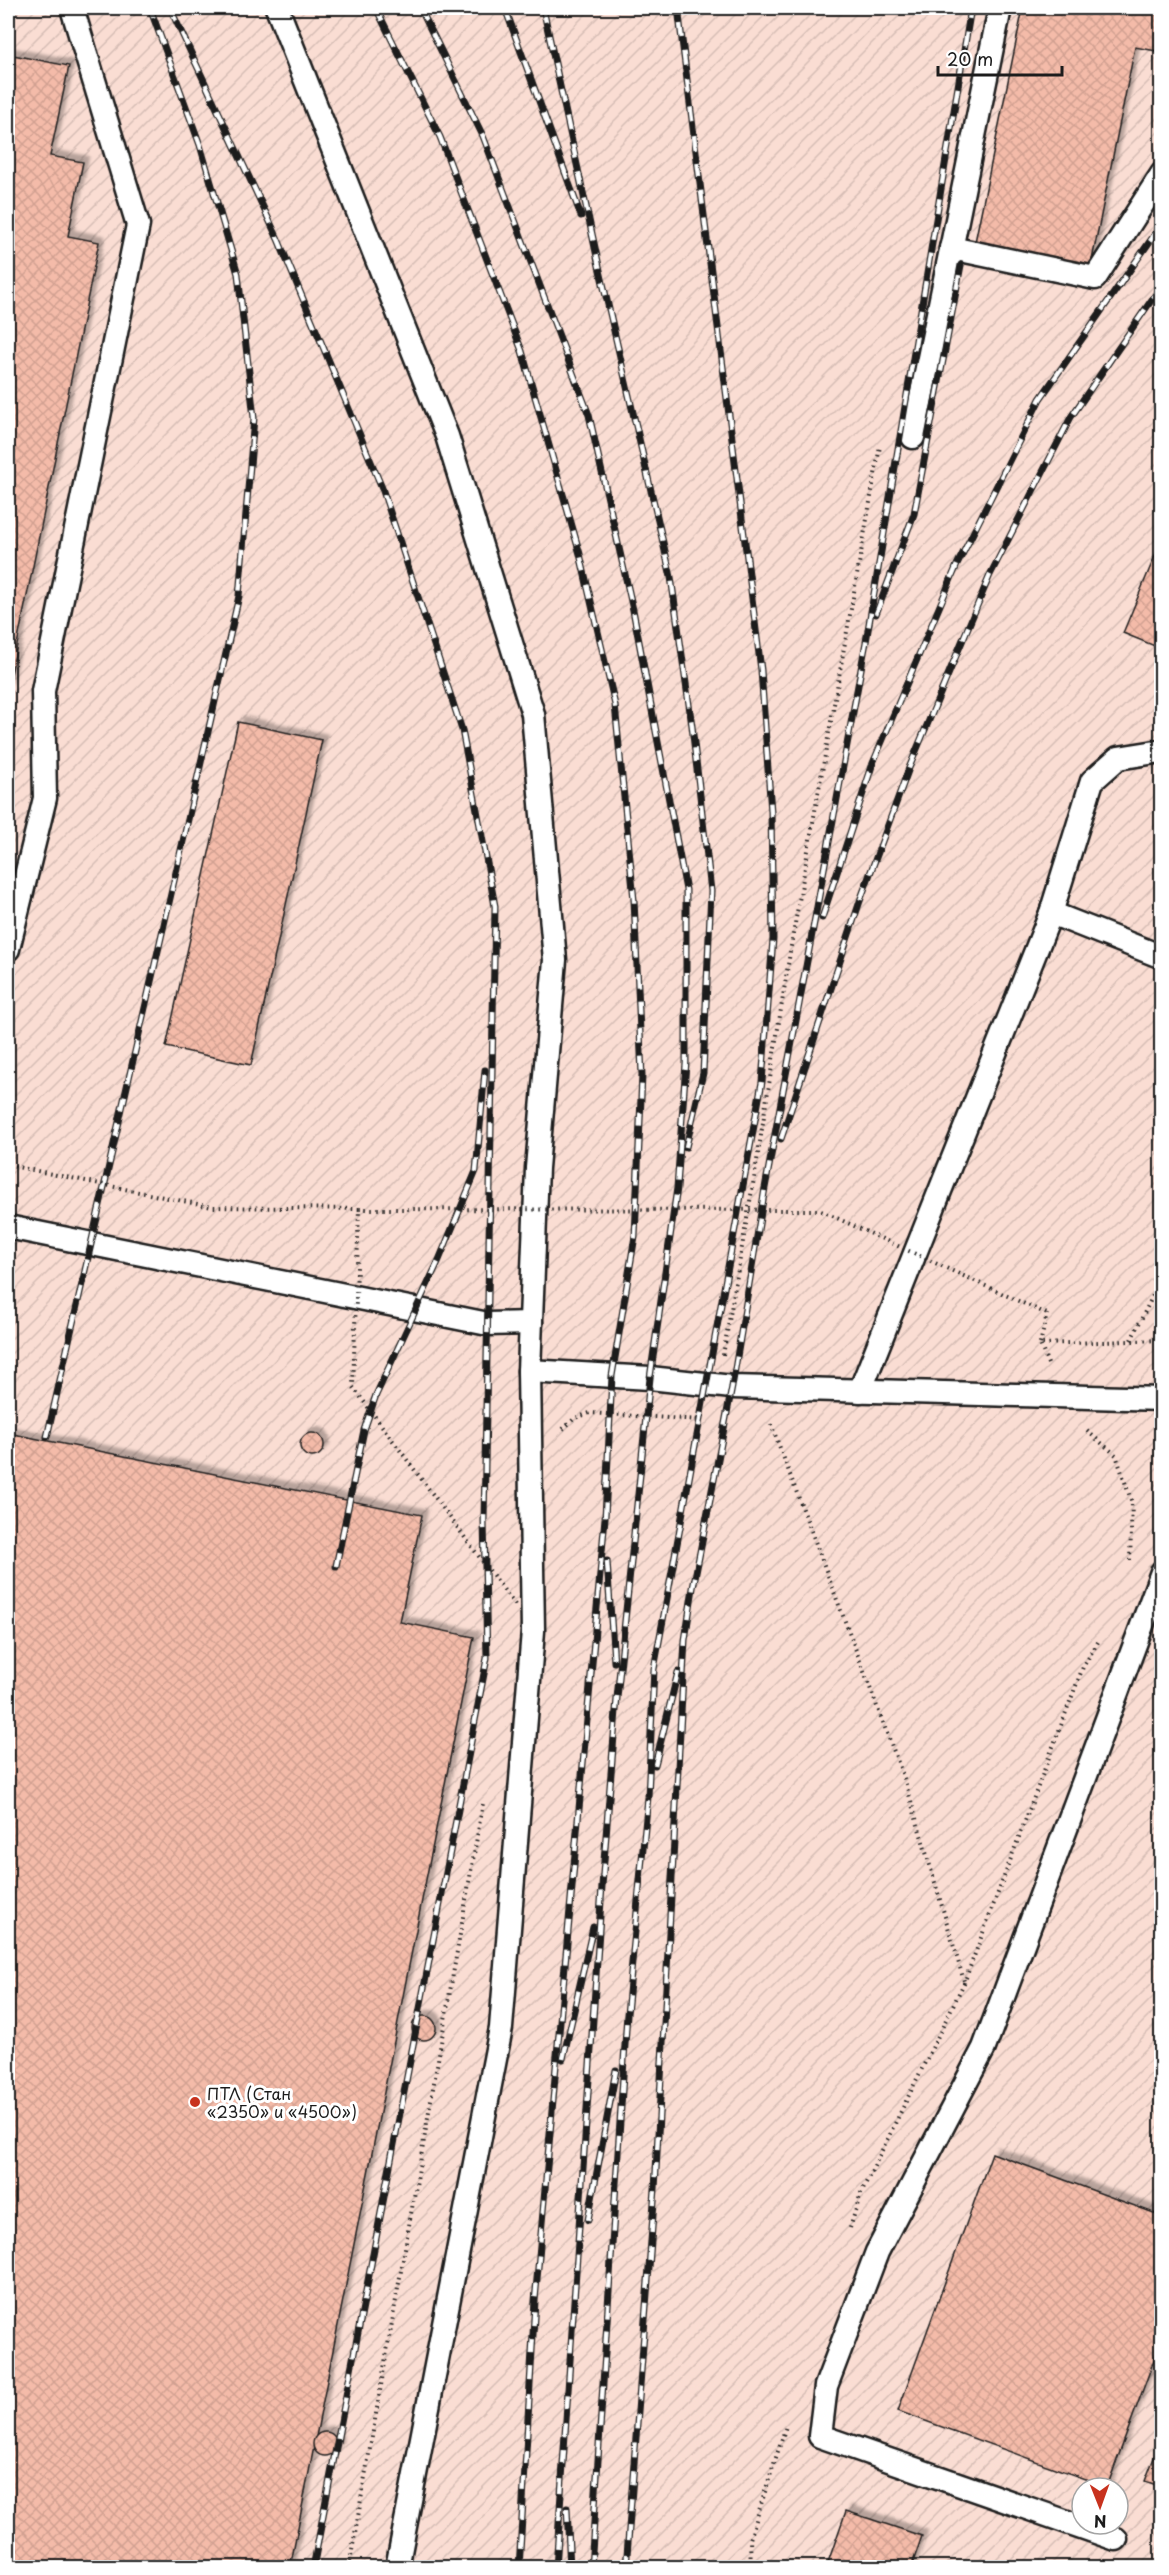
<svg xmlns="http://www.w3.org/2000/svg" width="1169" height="2575" viewBox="0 0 1169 2575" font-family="'Playpen Sans',sans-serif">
  <defs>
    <pattern id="industrial-furrows" width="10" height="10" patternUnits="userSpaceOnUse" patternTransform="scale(1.5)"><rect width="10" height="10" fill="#faddd3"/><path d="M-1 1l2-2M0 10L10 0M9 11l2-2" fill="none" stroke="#d6bdb5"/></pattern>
    <pattern id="building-cross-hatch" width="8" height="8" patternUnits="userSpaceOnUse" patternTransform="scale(1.5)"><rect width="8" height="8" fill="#f4bba9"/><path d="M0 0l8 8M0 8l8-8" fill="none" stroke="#d1a091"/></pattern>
    <filter id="shadow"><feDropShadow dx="5.5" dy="-5.5" stdDeviation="1.5" flood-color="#0004"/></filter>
  </defs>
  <rect width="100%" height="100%" fill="#fcebe5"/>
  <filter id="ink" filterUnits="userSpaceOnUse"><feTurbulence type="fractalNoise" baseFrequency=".0167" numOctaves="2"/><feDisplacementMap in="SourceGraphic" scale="12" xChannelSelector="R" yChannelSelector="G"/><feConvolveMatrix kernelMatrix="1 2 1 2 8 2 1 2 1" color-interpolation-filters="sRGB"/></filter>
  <g filter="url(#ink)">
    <path fill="url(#industrial-furrows)" fill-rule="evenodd" d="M8 8H1161V2567L8 2568ZM1082 2488H1118V2524H1082Z"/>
    <g fill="url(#building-cross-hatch)" stroke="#1c1c1c" stroke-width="1.5" filter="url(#shadow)">
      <polygon points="1023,8 1162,8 1162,52 1135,47 1091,265 975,242"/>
      <polygon points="8,54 69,66 50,156 83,162 68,236 99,242 8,689"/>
      <polygon points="1162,539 1162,649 1123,633"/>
      <polygon points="238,722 322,740 251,1065 166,1047"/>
      <polygon points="8,1433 422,1515 400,1622 474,1637 290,2568 8,2568"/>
      <circle cx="312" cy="1445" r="12"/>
      <circle cx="424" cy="2028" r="12"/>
      <polygon points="992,2153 1162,2216 1162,2338 1107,2487 898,2411"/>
      <circle cx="325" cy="2444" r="12"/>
      <polygon points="1162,2437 1162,2487 1145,2481"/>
      <polygon points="846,2511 922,2536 911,2568 826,2568"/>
    </g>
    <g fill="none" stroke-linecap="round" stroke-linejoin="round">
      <g stroke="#1c1c1c" stroke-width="27">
        <g id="service">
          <polyline points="277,8 447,436 533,714 555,960 537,1168 529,1371 533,1631 501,2028 397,2568"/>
          <polyline points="951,248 1095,278 1162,174"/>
          <polyline points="913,437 1000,8"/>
          <polyline points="1051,913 1162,957"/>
          <polyline points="8,949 45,798 43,691 138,225 72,8"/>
          <polyline points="8,1227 488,1324 531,1323"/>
          <polyline points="529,1371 650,1378 732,1387 1162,1399"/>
          <polyline points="860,1391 1051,913 1092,781 1118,758 1162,751"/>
          <polyline points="1116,2539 820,2436 826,2386 877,2252 984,2048 1162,1572"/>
        </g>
      </g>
      <g stroke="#1c1c1c" stroke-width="4" stroke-dasharray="1.5 4.5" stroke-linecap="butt">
        <polyline points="1131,1340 1162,1277"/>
        <polyline points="1040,1344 1047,1314"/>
        <polyline points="723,1355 755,1173 791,946 880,446"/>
        <polyline points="1048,1364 1040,1344 1162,1340"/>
        <polyline points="771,1424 905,1781 964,1981"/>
        <polyline points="563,1429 575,1418 590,1413 700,1420"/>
        <polyline points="1087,1431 1116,1455 1132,1503 1130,1560"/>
        <polyline points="850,2228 861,2193 964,1983 1083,1667 1098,1642"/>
        <polyline points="349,2568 483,1803"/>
        <polyline points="751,2568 750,2539 786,2426"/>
      </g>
      <use href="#service" stroke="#fff" stroke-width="22"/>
      <g stroke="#1c1c1c" stroke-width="7">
        <g id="rail">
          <polyline points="170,8 278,239 382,488 462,730 495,906 484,1521 487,1658 313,2568"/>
          <polyline points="376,8 440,137 522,351 580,554 615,705 634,900 642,1075 635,1236 612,1376 605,1518 535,2301 519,2568"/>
          <polyline points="420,8 483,136 589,415 633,610 686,890 686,1063 677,1188 650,1378 617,1698 602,1886 556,2568"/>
          <polyline points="505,8 581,216"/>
          <polyline points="543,8 599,266 671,577 692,726 711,891 703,1073 686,1147"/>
          <polyline points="876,614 914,514 961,265"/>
          <polyline points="822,918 873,763 957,565 1040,399 1162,224"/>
          <polyline points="781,1139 860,901 909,768 990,575 1071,417 1162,285"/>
          <polyline points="47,1437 239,596 254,418 238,274 200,145 150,8"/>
          <polyline points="607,1561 614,1662"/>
          <polyline points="336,1566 364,1430 376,1395 439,1260 476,1171 485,1070"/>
          <polyline points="655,1765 678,1672"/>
          <polyline points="563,2059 593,1927"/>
          <polyline points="588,2220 616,2070"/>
          <polyline points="567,2508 570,2568"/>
          <polyline points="591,2568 627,2014 648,1797 654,1669 762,1082 773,939 771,812 761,670 678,8"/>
          <polyline points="626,2568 655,2189 685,1640 693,1588 732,1387 765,1188 866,642 971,8"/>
        </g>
      </g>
      <use href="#rail" stroke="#fff" stroke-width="4.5" stroke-dasharray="14" stroke-linecap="butt"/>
      <g stroke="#1c1c1c" stroke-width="4" stroke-dasharray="1.5 4.5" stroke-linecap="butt">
        <polyline points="8,1165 212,1207 359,1209"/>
        <polyline points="515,1605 353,1387 359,1209 819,1210 1047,1314"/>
      </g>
    </g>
  </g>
  <circle fill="#c8321e" stroke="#fff" stroke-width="2" cx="195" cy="2102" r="6"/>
  <g text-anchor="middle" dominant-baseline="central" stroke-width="6" stroke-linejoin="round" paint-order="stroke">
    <g font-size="16" fill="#1c1c1c" stroke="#fff" text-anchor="start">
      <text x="207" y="2093">ПТЛ (Стан<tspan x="207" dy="18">«2350» и «4500»)</tspan></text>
    </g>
  </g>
  <rect width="1169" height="2575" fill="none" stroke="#fff" stroke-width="30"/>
  <rect x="15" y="15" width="1139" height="2545" fill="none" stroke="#1c1c1c" stroke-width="2" filter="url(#ink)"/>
  <g transform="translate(1100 2506) rotate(179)"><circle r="28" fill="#ffffff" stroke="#a4a4a4" stroke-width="1.5"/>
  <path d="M0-4.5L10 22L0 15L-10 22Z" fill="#c8321e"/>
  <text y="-9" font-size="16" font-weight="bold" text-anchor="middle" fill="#1c1c1c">N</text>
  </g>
  <path d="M938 66v9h124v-9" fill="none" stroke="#1c1c1c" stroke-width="3"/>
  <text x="947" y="66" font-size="18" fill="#1c1c1c" stroke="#ffffff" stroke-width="4.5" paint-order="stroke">20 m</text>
</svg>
